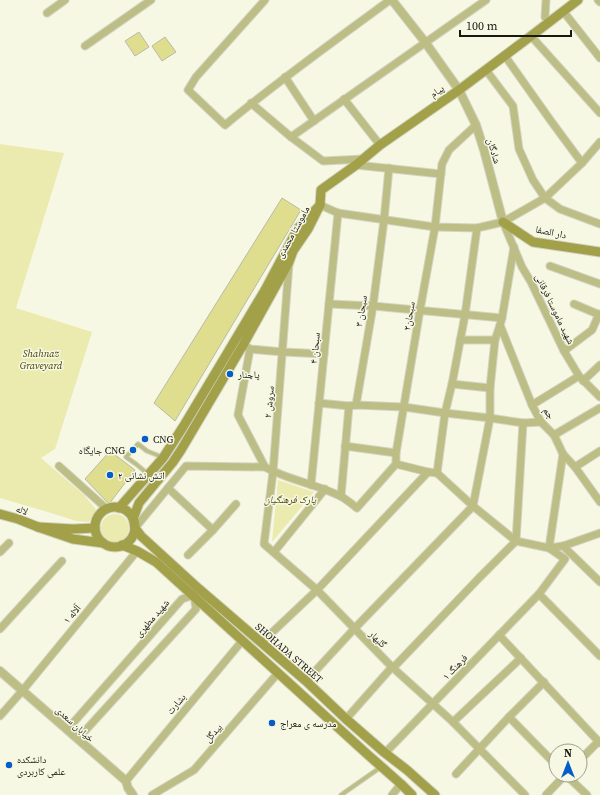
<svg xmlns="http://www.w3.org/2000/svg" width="600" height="795" viewBox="0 0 600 795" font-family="'Source Serif 4','Noto Naskh Arabic',serif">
  <rect width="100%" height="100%" fill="#f7f8e4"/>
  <g fill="#ecebaf">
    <polygon points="0,144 64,153 16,308 92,332 55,449 41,458 84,495 95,508 97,512 95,516 88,522 76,521 51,513 0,498"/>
    <polygon points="278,480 314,492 272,542"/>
    <circle cx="115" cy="528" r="14"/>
  </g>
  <g fill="#dfde8e" stroke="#b9baa7">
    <polygon points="139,32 149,47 135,56 125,41"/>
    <polygon points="165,37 176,52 162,61 152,46"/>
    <polygon points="282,198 301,210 175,421 154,403"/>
    <polygon points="110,451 135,470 109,504 85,479"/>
  </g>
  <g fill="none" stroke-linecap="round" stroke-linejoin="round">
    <g stroke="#d3d4c2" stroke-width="5.5">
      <g id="service">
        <polyline points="148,474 136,464 126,457 138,444 147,451 162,457"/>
        <polyline points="341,795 381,767"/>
      </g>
    </g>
    <g stroke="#d3d4c2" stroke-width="9">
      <g id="minor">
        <path d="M265 0 196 77 188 90 225 125C278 81 334 41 390 0"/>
        <polyline points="598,0 600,2"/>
        <polyline points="563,11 600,58"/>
        <polyline points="47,13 65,0"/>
        <polyline points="545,17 546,0"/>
        <polyline points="531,36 600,113"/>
        <polyline points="85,46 151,0"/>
        <polyline points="505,56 551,121 582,163"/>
        <polyline points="486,70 513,106 519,149 533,180 545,198 560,209 600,224"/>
        <polyline points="285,77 314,121"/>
        <polyline points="344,99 380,145"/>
        <polyline points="251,103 291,137 323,161 363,159"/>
        <polyline points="291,137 486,0"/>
        <polyline points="356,165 441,174"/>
        <polyline points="320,205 338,213 435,227 477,228 503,222 545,198 582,163 600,142"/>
        <polyline points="503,222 522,267 531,282 564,351 579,376 600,397"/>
        <polyline points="289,264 273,472 264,544 317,590 392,667 453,722 525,795"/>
        <polyline points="550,266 600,284"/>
        <polyline points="329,304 373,306 502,318"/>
        <polyline points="574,304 600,315"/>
        <polyline points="500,325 532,405 541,422 554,435 563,454 575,467 600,502"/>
        <polyline points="460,340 495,340"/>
        <polyline points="247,347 250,349 283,352 324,354"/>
        <path d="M250 349 238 415 265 467C288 480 316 484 340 496 346 499 352 504 357 508L396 464V453L420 310 435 227 442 164 449 150 476 125"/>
        <polyline points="564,351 592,330 599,314"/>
        <polyline points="583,381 600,365"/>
        <polyline points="452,384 490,388"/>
        <polyline points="319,403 349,406 356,405 404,407 445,413 490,418 523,423 541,422"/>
        <polyline points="356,405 373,306 384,220 389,168"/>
        <polyline points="532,405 579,376"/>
        <polyline points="554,435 600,408"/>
        <polyline points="345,446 396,453"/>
        <polyline points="396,464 428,472 437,473 473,506 516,541 549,548 563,546 600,533"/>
        <polyline points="59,466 107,509"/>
        <polyline points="575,467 600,451"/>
        <polyline points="437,473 445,413 452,384 465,315 477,228"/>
        <polyline points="311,485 338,213"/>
        <polyline points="168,488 213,530"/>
        <polyline points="341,496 349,406"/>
        <polyline points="135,528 186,466 265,467"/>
        <polyline points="563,546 600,582"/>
        <polyline points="0,552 9,543"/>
        <polyline points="274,552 325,489"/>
        <polyline points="188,555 213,530 236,504"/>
        <polyline points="539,594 600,656"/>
        <polygon points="194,595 196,609 84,732 73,735 73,723 182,599"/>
        <polyline points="0,629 62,561"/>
        <polyline points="499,635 600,743"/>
        <polyline points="262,642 317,590 428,472"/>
        <polyline points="393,668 479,578 516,541 523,423"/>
        <polyline points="306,681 354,629 473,506 490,418 490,388 495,340 500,325 502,318 514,247"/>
        <polyline points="0,716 23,690 137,551"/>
        <polyline points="509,717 556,765"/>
        <polyline points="346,719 392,667"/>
        <polyline points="453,722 521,658"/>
        <polyline points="385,753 539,594 565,559 549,548 563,454"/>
        <polyline points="580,760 599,741"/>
        <polyline points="456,774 509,717 544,682"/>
        <polyline points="566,775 587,795"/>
        <polyline points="126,781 242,641"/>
        <polyline points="152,795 194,770 278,673"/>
        <polyline points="392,795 401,784"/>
        <polyline points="546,795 565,775"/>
      </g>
    </g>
    <g stroke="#d3d4c2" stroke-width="10">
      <g id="tertiary">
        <polyline points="392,0 425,42 459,90 476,125 484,150 503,222"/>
        <polyline points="0,671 126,781 128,788 133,795"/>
      </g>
    </g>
    <g stroke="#d3d4c2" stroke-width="11">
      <g id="secondary">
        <polyline points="320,205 321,190 356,165 380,145 459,90 531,36 578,0"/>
        <polyline points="503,222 533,242 600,252"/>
        <circle cx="115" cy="527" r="20"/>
        <polyline points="119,508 163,458 183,427 228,352 265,290 298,228 320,205 308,229 293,251 289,262 243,345 181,450 173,462 139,503 133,519"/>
        <polyline points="0,514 18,519 38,527"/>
        <polyline points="134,523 135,528 141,536 199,589 306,681 346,719 385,753 407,770 435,795"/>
        <polyline points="95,528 73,529 38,527 73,539 103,543"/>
        <polyline points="122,545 137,551 156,562 367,754 401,784 412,795"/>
      </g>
    </g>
    <use href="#service" stroke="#bdbd86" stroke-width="3.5"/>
    <use href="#minor" stroke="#bdbd86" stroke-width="7"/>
    <use href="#tertiary" stroke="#bdbd86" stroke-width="8"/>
    <use href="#secondary" stroke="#a2a049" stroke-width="9"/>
  </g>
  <g fill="#055ec7" stroke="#f7f8e4" stroke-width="1.5">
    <circle cx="230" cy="374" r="4"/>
    <circle cx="145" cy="439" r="4"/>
    <circle cx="133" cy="450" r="4"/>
    <circle cx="110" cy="475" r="4"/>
    <circle cx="272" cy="723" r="4"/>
    <circle cx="9" cy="765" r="4"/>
  </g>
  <g text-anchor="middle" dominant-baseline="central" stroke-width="3" stroke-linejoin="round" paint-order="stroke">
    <g font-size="10" fill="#181811" stroke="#f7f8e4">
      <text transform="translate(437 91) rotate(-35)">پیام</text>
      <text transform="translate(494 151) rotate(74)">شادگان</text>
      <text transform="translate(293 232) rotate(-61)">ماموستا محمدی</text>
      <text transform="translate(551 232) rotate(12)">دار الصفا</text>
      <text transform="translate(555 309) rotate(64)">شهید ماموستا فرقانی</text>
      <text transform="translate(361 311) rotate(-81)">سبحان ۳</text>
      <text transform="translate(409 316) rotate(-80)">سبحان۲</text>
      <text transform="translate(315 348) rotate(-85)">سبحان ۴</text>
      <text transform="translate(269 402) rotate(-85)">سروش ۲</text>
      <text transform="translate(549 413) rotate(56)">جم</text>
      <text transform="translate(22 510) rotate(19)">لاله</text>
      <text transform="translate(72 614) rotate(-51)">آلاله ۱</text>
      <text transform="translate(152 618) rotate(-49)">شهید مطهری</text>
      <text transform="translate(378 639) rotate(45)">گلبهار</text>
      <text transform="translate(289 653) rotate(41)">SHOHADA STREET</text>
      <text transform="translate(455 667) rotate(-46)">فرهنگ ۱</text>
      <text transform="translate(176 704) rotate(-50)">بشارت</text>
      <text transform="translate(75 724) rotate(42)">خیابان سعدی</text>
      <text transform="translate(213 733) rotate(-49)">بیدگل</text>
    </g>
    <g font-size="10" font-style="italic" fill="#444201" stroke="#f7f8e4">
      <text x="41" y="353">Shahnaz<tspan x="41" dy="12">Graveyard</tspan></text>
      <text x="290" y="499">پارک فرهنگیان</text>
    </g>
    <g font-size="10" fill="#181811" stroke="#f7f8e4" text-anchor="start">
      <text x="238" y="374">پاچنار</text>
      <text x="153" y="439">CNG</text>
      <text x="125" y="450" text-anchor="end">جایگاه CNG</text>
      <text x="118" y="475">اتش نشانی ۲</text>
      <text x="280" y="723">مدرسه ی معراج</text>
      <text x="17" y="759">دانشکده<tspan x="17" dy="12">علمی کاربردی</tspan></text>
    </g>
  </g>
  <g transform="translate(568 763)"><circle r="19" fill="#f7f8e4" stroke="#9e9e90"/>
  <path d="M0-3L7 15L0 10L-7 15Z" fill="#055ec7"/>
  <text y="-6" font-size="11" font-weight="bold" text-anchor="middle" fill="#181811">N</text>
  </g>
  <path d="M460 30v6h111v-6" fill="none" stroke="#181811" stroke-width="2"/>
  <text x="466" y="30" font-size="12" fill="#181811" stroke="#f7f8e4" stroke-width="3" paint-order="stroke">100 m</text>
</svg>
